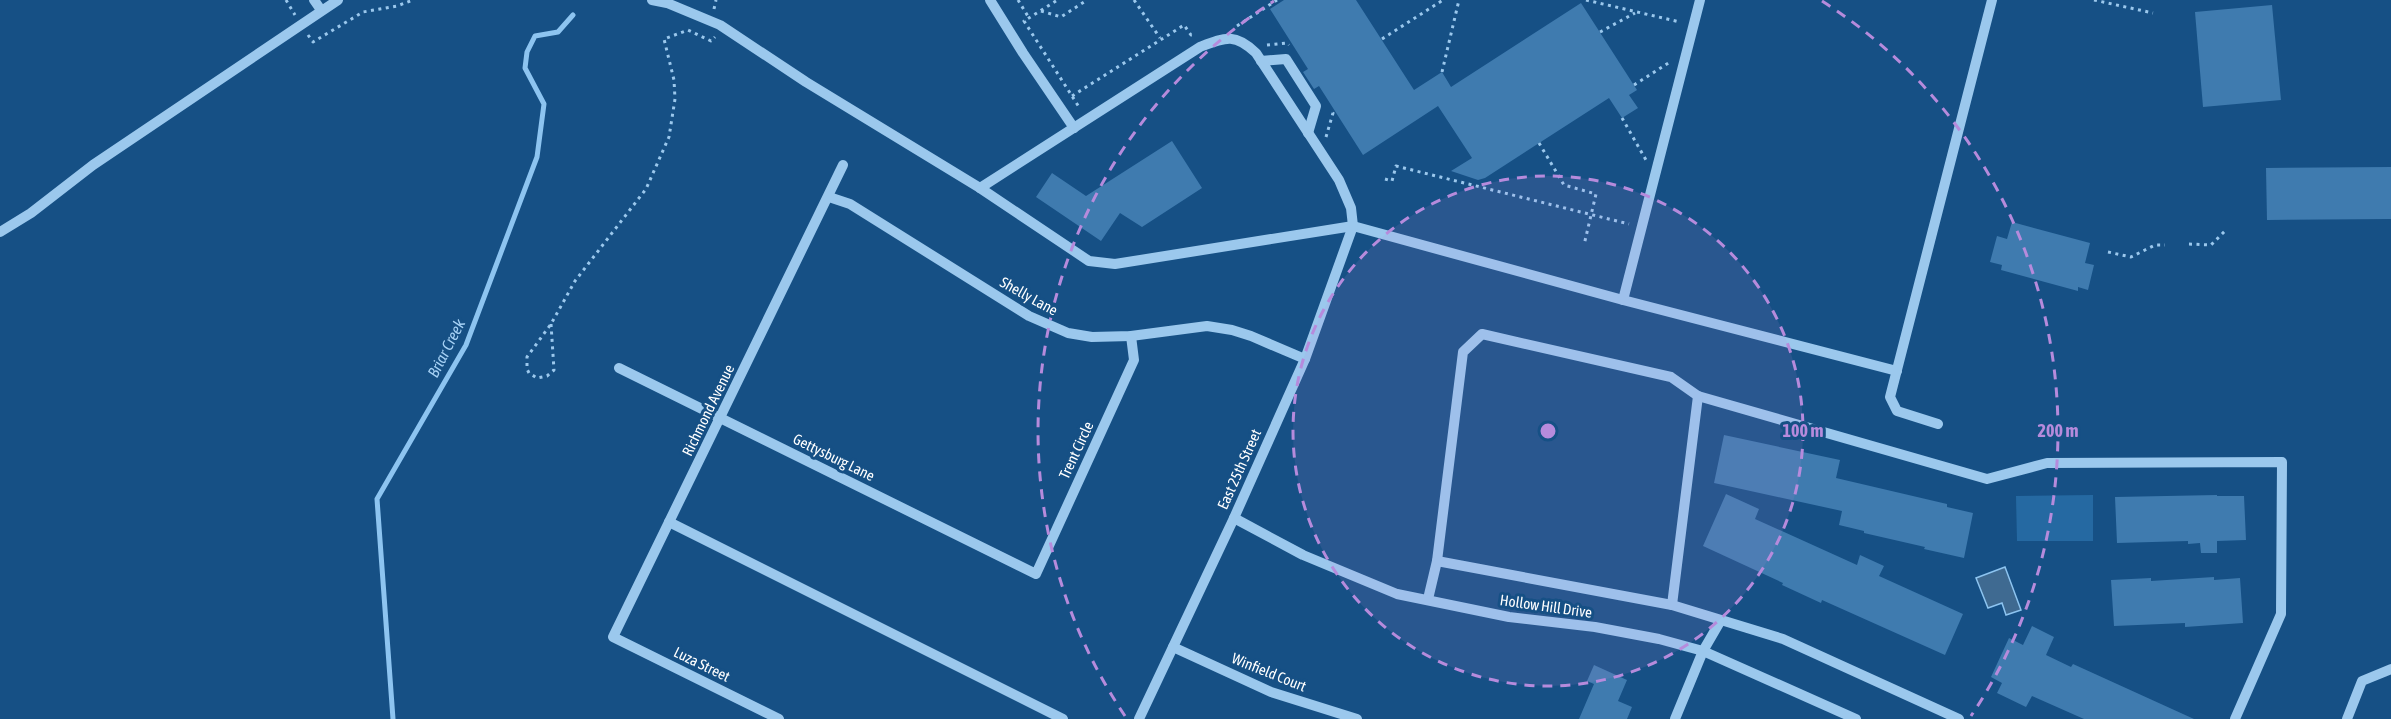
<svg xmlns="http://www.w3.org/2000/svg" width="2391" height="719" viewBox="0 0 2391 719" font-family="'Asap Condensed',sans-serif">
  <rect width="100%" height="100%" fill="#165085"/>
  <polygon fill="#2569a2" points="2093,495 2093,541 2017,541 2016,496"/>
  <polygon fill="#3f6a91" stroke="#8dc4f0" stroke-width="1.5" points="2005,567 2021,610 2006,615 2002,603 1988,608 1976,578"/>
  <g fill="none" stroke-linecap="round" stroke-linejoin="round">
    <polyline stroke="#8dc4f0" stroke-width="5" points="393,719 377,499 466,345 537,157 544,104 525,68 527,52 535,36 558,32 573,15"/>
  </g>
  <g fill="#3f7baf">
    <polygon points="1284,0 1356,0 1414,90 1442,72 1451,87 1581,3 1637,90 1629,95 1638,108 1622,118 1609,98 1485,178 1478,180 1451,171 1472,158 1438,106 1363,155 1319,86 1314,89 1303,72 1308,69 1270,9"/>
    <polygon points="2272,5 2281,100 2203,107 2195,12"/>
    <polygon points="1172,141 1202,188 1142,227 1120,213 1101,241 1036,197 1052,173 1086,196"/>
    <polygon points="2391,167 2391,219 2267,220 2266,168"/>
    <polygon points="2012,222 2090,243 2085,263 2094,265 2088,290 2078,287 2078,291 2001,270 2002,265 1990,262 1997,236 2007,239"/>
    <polygon points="1724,435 1840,460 1836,478 1947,504 1947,507 1973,513 1964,558 1924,549 1925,547 1864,533 1864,531 1839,525 1842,511 1714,483"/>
    <polygon points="1726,494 1759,509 1755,519 1857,565 1860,555 1884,566 1879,576 1963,614 1945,655 1822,600 1821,603 1782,585 1783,583 1703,546"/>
    <polygon points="2217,495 2217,496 2244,496 2246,540 2217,541 2217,553 2201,553 2200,543 2188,544 2188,541 2117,543 2115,497"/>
    <polygon points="2214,577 2214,580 2240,578 2243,623 2185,627 2185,623 2114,626 2111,580 2151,578 2151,581"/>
    <polygon points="2032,626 2054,637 2046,655 2071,667 2073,664 2194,719 2084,719 2032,696 2026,707 1997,693 2002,683 1991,677 2009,638 2023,645"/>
    <polygon points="1594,665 1627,680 1618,701 1632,707 1627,719 1579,719 1594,684 1587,681"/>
  </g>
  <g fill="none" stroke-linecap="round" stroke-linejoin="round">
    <g stroke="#9bc8ed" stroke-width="3" stroke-dasharray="3 4.5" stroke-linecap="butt">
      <polyline points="286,0 295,15"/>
      <polyline points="1018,0 1029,18"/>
      <polyline points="1134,0 1160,38"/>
      <polyline points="1586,0 1680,22"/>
      <polyline points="2094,0 2153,13"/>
      <polyline points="1056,1 1024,21 1079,107"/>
      <polyline points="714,9 716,0"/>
      <polyline points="1041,11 1061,17 1087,0"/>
      <polyline points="1237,26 1277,0"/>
      <polyline points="1600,32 1635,13"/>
      <polyline points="308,35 313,42 363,12 397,6 413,0"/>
      <polyline points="1382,39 1443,0"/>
      <polyline points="1267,45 1287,43 1289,45"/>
      <polyline points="1442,72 1459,0"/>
      <polyline points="1634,85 1670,62"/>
      <polyline points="1072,96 1184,25 1191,35 1194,34"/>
      <polyline points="1622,118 1646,160"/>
      <polyline points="1326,137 1333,113 1330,109"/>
      <polyline points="1539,143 1564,185 1596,194 1584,245"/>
      <polyline points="1385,179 1392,181 1396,166 1629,224"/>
      <polyline points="2189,244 2211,245 2227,229"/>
      <polyline points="2108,252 2131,257 2155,245 2165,245"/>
      <polyline points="551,324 554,370 547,376 537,378 529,373 527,369 527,357 551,324 575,281 646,189 669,137 675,99 674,80 664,39 688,30 711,41 715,37"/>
    </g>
    <g stroke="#9bc8ed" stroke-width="10">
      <polyline points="314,0 321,10"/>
      <polyline points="652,0 667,3 720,25 806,82 980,188 1089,261 1115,264 1353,226 1623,300 1897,371"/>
      <polyline points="990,0 1023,53 1074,128"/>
      <polyline points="1261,61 1286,59 1316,106 1308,133"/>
      <path d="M980 188 1200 47C1226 37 1235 33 1256 53L1339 180 1351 208 1353 226 1305 359 1234 518 1139 719"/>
      <polyline points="829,197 850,204 1029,316 1068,333 1092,337 1131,336 1207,326 1232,330 1251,336 1305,359"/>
      <polyline points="0,232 31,213 93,165 338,0"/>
      <polyline points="1623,300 1700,0"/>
      <polyline points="619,368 1036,574 1134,360 1131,336"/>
      <polyline points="1938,424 1897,411 1890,397 1992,0"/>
      <polyline points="1234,518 1303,555 1397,594 1509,617 1595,627 1659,639 1703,651 1856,719"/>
      <polyline points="669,522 1063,719"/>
      <polyline points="1437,561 1672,605 1783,639 1959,719"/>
      <polyline points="1428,599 1437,561 1463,352 1482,334 1671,377 1698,396 1987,479 2047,463 2282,462 2281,614 2235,719"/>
      <polyline points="1672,605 1698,396"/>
      <polyline points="1173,647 1271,692 1357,719"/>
      <polyline points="779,719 613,637 843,165"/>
      <polyline points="1675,719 1703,651 1721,620"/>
      <polyline points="2347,719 2362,681 2391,669"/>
    </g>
  </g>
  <circle cx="1548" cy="431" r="255" fill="#b68bdc" fill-opacity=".12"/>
  <g fill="none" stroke="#b68bdc" stroke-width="3" stroke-dasharray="10 8">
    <circle cx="1548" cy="431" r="255"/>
    <path d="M1125 716A510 510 0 0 1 1274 1M1822 1A510 510 0 0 1 1971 716"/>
  </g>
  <g text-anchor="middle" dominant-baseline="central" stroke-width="6" stroke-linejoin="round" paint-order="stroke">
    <g font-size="15" fill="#fff" stroke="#165085">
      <text transform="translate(1029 296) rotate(29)">Shelly Lane</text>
      <text transform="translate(708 410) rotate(-64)">Richmond Avenue</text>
      <text transform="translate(1076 450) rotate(-65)">Trent Circle</text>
      <text transform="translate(834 457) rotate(26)">Gettysburg Lane</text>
      <text transform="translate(1239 469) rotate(-66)">East 25th Street</text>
      <text transform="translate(1546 606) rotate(8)">Hollow Hill Drive</text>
      <text transform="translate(702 664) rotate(26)">Luza Street</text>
      <text transform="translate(1269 672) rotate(22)">Winfield Court</text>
    </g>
    <g font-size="16" font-style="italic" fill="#a6d1f5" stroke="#165085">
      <text transform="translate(446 348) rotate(-63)">Briar Creek</text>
    </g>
  </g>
  <circle cx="1548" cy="431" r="9" fill="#b68bdc" stroke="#165085" stroke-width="3"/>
  <g font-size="18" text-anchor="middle" font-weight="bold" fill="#b68bdc" stroke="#165085" stroke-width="6" stroke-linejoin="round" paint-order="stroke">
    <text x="1803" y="437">100 m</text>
    <text x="2058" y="437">200 m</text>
  </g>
</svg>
